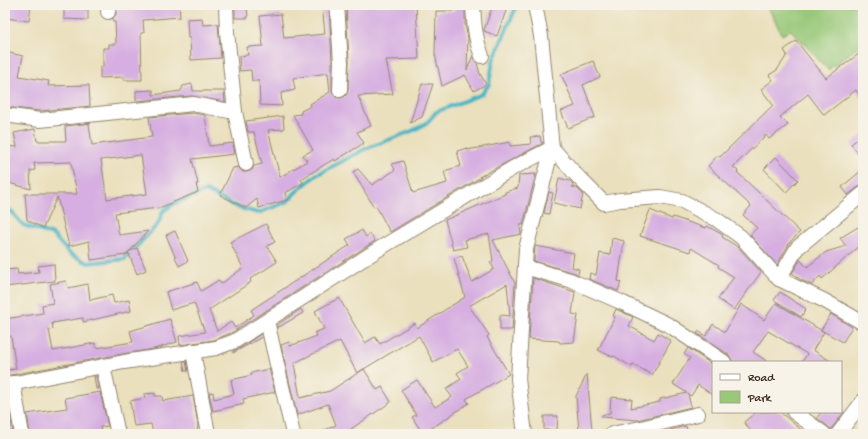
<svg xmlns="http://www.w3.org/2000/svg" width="868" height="439" viewBox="0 0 868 439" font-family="'Gochi Hand',sans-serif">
  <rect width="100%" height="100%" fill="#f7f3e8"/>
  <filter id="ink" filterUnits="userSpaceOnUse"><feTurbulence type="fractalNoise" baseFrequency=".025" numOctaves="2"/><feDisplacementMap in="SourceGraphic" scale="8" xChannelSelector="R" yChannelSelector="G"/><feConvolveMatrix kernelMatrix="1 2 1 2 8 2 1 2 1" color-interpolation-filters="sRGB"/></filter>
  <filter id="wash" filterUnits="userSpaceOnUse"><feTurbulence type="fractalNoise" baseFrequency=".012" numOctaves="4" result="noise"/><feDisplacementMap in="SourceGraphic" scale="16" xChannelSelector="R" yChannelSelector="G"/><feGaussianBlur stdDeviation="0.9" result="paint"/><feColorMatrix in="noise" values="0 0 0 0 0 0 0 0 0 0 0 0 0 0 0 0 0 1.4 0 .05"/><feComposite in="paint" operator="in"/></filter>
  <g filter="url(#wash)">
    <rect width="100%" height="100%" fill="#eae0bd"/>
    <polygon fill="#98c878" stroke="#6a794b" points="767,5 863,5 863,43 828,70 791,30 782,35"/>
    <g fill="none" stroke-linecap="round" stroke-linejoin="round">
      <polyline stroke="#48b4c5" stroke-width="4" points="5,208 9,209 23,225 53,235 70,254 88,263 125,259 158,224 163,211 173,204 206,191 237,207 258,213 287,202 295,193 316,175 365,149 412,131 427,123 436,112 482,94 489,84 493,61 517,5"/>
    </g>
    <g id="blocks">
      <g fill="#d6aee1" fill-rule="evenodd">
        <polygon points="6,5 31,5 29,21 5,18"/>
        <polygon points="179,5 180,17 143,20 144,33 141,33 142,80 124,80 124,77 100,78 100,67 103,67 103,48 109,48 109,44 116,44 115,22 113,22 113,18 116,14 117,9"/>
        <polygon points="235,5 247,5 248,18 235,18"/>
        <polygon points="322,5 329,5 332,62 332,90 333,94 336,97 340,98 344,97 347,94 348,90 349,61 346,5 416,5 419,59 386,60 393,94 358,96 371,126 357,132 364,143 335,161 334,159 301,179 303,183 285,193 287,200 259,208 257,199 246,208 220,195 233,168 238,167 243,172 247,172 252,170 254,166 262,164 254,132 248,132 246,121 283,116 284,129 268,130 280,177 307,161 303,155 313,150 293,115 301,114 301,111 311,106 310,104 330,92 328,73 293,78 295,90 281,93 282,106 260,105 259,81 252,81 251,70 240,71 239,56 248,55 247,47 263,46 260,16 281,14 284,38 325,34"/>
        <polygon points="454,5 465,5 465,24 468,38 467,70 473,55 477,63 480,74 486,84 474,91 465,75 442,86 435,54 436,11 454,11"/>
        <polygon points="493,5 508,5 497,36 484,31 484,30"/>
        <polygon points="64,9 88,9 88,20 64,19"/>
        <polygon points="202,18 203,25 218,24 221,58 191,60 190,38 188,38 187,19"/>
        <polygon points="796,41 826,78 863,51 863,100 856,90 824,115 808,94 780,117 788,125 769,139 766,135 733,167 738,171 737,172 800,232 790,242 777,265 750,235 757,228 743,215 751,206 708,166 718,155 720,157 773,105 761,89 773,80 769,75 777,70 787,55 784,50"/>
        <polygon points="5,52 23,56 19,76 49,81 48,86 89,85 90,106 40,111 5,107 5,75 7,65 5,65"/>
        <polygon points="593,61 600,77 583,85 595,117 568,128 561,111 575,106 561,74"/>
        <polygon points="192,84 193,91 224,91 225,102 192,96 136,101 136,91 153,90 153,95 181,91 183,86"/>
        <polygon points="422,84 433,84 422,117 410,123"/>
        <path d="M193 113 205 115 209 146 233 143 235 154 192 159 198 184H196L198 192 159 208 115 213 119 235 148 231 126 255 91 260 89 241 69 246 57 197 43 228 27 220 25 194H77L71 162 34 163 35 170 30 171 31 189 5 182V146L17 147 14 133 35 129 37 141H66L65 126 91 123 89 124 92 145 152 137 149 117ZM141 155 147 194 107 199 101 160Z"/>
        <polygon points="863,135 863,161 851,144"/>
        <polygon points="540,136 541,142 543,142 543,143 479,177 481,177 390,232 376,206 374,207 353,172 358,169 372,185 395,170 392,164 403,161 413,193 447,183 444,171 461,166 457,151 467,148 467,150 510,142 510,146 531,144 530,137"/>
        <polygon points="776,157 798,180 786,192 764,169"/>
        <polygon points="863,169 863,186 858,187 848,195 842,187"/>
        <polygon points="536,174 523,225 520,225 521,234 493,240 515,283 512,330 500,330 500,315 510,316 507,284 469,306 489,335 487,337 509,374 466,399 469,403 423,434 412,417 416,415 401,390 417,380 435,407 452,397 446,389 461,379 457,373 468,366 457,349 433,362 419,336 357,373 340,341 294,363 300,398 330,391 364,369 377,390 382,387 391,402 351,429 354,434 316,434 336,425 328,404 297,415 281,345 289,342 290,346 317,336 314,333 324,329 315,311 339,298 365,343 375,337 380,344 415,323 417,328 465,297 454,258 462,256 472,282 494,269 490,262 493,261 489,234 465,240 467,247 453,250 445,220 505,194 505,192 518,188 519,175"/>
        <polygon points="559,178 570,181 573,184 572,187 577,188 583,194 580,209 554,203"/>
        <polygon points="549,192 553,193 549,214 544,213"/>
        <polygon points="650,210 672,219 673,217 706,228 707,226 723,235 722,237 738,247 761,272 734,310 718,299 734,277 718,267 719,265 691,248 690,252 640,236"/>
        <polygon points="266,224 275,242 267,246 277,262 250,279 251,282 209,310 217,331 231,322 235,328 254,315 251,310 350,245 346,239 362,230 366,237 370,234 375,241 231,333 214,340 180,345 179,336 205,332 194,303 171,310 166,292 197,282 201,291 219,280 221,284 243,268 230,242"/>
        <polygon points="863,224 863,243 822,279 820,276 812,285 801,280 792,273 800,260 807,267 826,252 846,246 840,238"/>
        <polygon points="175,231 188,261 179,266 166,235"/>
        <polygon points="612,238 624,241 618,281 621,282 618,291 589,279 590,273 596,275 600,253 610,255"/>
        <polygon points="535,246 574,253 572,267 579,269 578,274 534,261"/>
        <polygon points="137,248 146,270 137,274 128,252"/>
        <polygon points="54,264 55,281 5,287 5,270 17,269 18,274 39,272 38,266"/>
        <polygon points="533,278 575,292 572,314 578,315 574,342 560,343 559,341 529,339"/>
        <polygon points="66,281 68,288 88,284 90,300 112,295 114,303 129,300 131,311 83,322 83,318 52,323 53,329 49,330 53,351 95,343 96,348 133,342 130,331 170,319 177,342 154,349 122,354 5,376 5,370 16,369 11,336 6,337 5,319 43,313 42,305 53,303 50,284"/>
        <polygon points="780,292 806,309 801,317 774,300"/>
        <polygon points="776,303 824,332 813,350 832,362 802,362 807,354 768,331 753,352 768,362 733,362 729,355 697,333 698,331 706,336 713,324 725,332 741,304 764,320"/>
        <polygon points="301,309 303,313 277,328 277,325"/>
        <polygon points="616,309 633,317 629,326 654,340 658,333 671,341 652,375 633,364 632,367 614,356 613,357 598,350 615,317 613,316"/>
        <polygon points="831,314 852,327 843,342 821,330"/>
        <polygon points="261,334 262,337 233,353 233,351 240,348"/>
        <polygon points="688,348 713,365 713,395 698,385 691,396 688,394 691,407 637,420 602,417 602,415 610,413 611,397 632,399 631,408 660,402 660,399 687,393 673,384 690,358 684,354"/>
        <polygon points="186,361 188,371 185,371 183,362"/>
        <polygon points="269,369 275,392 243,399 244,404 213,411 209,393 213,392 214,399 234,394 231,380 252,375 251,373"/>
        <polygon points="587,374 592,430 579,431 576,396"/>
        <polygon points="94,376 96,376 99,389 96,389"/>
        <polygon points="100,392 108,426 100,427 101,434 30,434 27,414 67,408 65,398"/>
        <polygon points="155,393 155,396 162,396 163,401 193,396 198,424 197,434 176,434 176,432 153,434 151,424 134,426 130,401 145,398 144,394"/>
        <polygon points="9,407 13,434 9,434 8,425 5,425 5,408"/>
        <polygon points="756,412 780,412 805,433 806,432 810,434 753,434 744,422"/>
        <polygon points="821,412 844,412 831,429 817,418"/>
        <polygon points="544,416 558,416 557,430 544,430"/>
        <polygon points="686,426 688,434 671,434 670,430"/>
      </g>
    </g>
  </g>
  <g filter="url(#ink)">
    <use href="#blocks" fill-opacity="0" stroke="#92856e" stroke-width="1"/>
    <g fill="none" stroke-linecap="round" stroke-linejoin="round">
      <g stroke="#92856e" stroke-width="16">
        <g id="minor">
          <polyline points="226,5 227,32 235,112 246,164"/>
          <polyline points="337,5 341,62 340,90"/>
          <path d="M473 5C474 23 475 39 482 56"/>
          <polyline points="108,12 109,5"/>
          <polyline points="5,115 40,120 193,104 235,112"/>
          <polyline points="525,267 570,280 623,303 669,325 724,362"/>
          <polyline points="779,279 797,248 863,194"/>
          <polyline points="267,321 293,434"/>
          <polyline points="193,351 208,434"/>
          <polyline points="103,366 118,434"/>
          <polyline points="13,383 22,434"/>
          <polyline points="5,385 124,362 216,348 235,341 382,247 513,168 552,148 580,179 604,203 620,200 660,197 682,201 716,219 741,237 779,279 825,301 863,323"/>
          <polyline points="794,412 824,434"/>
          <polyline points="525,434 518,379 526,249 552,148 541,36 535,5"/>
          <polyline points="612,434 645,427 698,414"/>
          <polyline points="838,434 863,401"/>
        </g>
      </g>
      <use href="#minor" stroke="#fff" stroke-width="14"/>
    </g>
  </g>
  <rect width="868" height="439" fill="none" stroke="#f7f3e8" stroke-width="20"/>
  <rect x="712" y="361" width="130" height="52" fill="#f7f3e8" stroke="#aca397"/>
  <rect x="720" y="374" width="20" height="6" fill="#ffffff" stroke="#aca397"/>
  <text x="748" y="381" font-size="12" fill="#3b2a1e">Road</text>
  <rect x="720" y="391" width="20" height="12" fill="#98c878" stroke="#aca397"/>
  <text x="748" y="401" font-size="12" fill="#3b2a1e">Park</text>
</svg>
